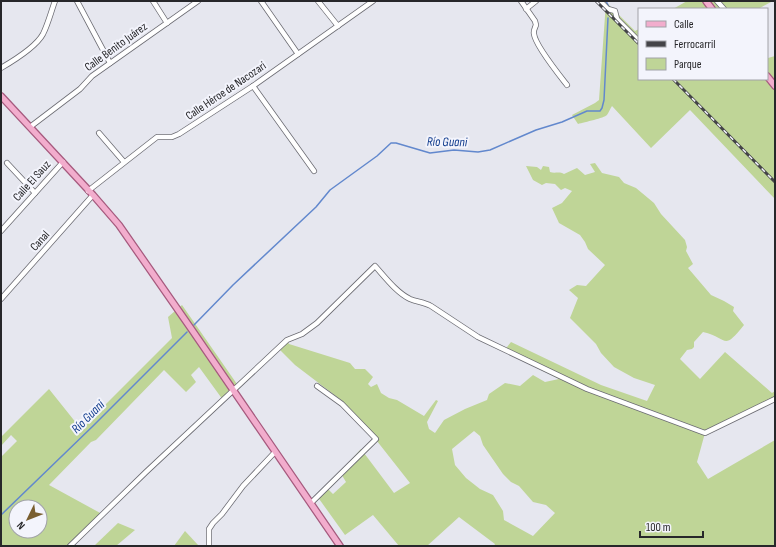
<svg xmlns="http://www.w3.org/2000/svg" width="776" height="547" viewBox="0 0 776 547" font-family="'Sofia Sans Condensed',sans-serif">
  <rect width="100%" height="100%" fill="#e6e7ef"/>
  <g fill="#bfd597" fill-rule="evenodd">
    <polygon points="687,1 773,1 758,9 673,9"/>
    <path d="M606 2 635 31 639 29V79H767V57L768 58 775 56V199L690 110 651 148 612 106C610 109 609 112 607 115 604 118 585 122 578 124L572 115 595 103 599 100Z"/>
    <path d="M595 163 602 173 619 177 624 183 636 188 654 203 661 214 685 240 687 247 686 251 693 264 688 268 711 295 724 301 734 307 733 311 744 325C722 352 729 338 703 332L694 342V347L692 349 687 350 680 359 700 379 725 352 772 393 775 391V399L705 433 697 462 708 479 775 440V546H494L495 544 459 517 427 546H399L373 515 345 535 317 496 327 488 333 494 346 482 340 472 361 449 394 493 410 483 373 436 341 400 295 365 279 349 287 340 289 344 350 363 355 369H365L373 377 368 384 371 387 377 384 381 393 389 398 397 400 424 416 436 400 438 401 427 422 429 429 435 433 444 420 465 409 487 400 489 394 505 383 520 386 533 375 545 382 559 379 504 351 511 342 601 385 647 401 655 385 634 378 614 367 601 353 596 344 570 318 578 298 569 290 577 285 586 286 605 265 588 249 585 242 580 235 559 223 552 208 562 203 572 191 565 188 561 190 555 184 546 183 542 185 533 180 526 166 537 167 541 170 543 166 549 167 550 172C555 174 559 171 564 174L577 168 585 175 595 172 590 164ZM474 431 480 436 483 445 503 474 511 482 519 486 533 502 546 505 555 513 533 536 504 520 503 511 493 495 480 489 466 478 455 465 452 449Z"/>
    <path d="M182 305 239 387 223 400 199 367 191 375 196 382 186 392 164 370 96 440 91 442 49 485 102 514 70 546H1V457L17 441 11 435 1 446V437L49 389 81 429 172 338 168 317ZM16 507H40V531H16Z"/>
    <polygon points="118,523 135,530 116,546 94,546"/>
    <polygon points="185,531 199,546 174,546"/>
  </g>
  <g fill="none" stroke-linecap="round" stroke-linejoin="round">
    <g stroke="#6288cd" stroke-width="1.5">
      <polyline points="606,1 609,7"/>
      <polyline points="194,325 233,285 316,207 330,190 377,156 391,143 396,143 430,153 454,150 478,152 490,150 536,130 562,122 587,111 600,111 602,108 604,100 608,18"/>
      <polyline points="1,515 93,426 187,332"/>
    </g>
    <g stroke="#6c6c73" stroke-width="6">
      <g id="minor">
        <polyline points="77,1 110,63"/>
        <polyline points="153,1 167,23"/>
        <polyline points="261,1 298,54"/>
        <polyline points="318,1 338,26"/>
        <path d="M521 1 535 21 536 25C535 28 533 31 534 34 535 45 560 76 567 85"/>
        <polyline points="600,1 608,9 615,11 617,19 639,41"/>
        <polyline points="717,1 724,9"/>
        <polyline points="526,9 536,1"/>
        <path d="M1 68C13 61 36 47 43 34 48 24 51 12 55 1"/>
        <polyline points="253,86 314,171"/>
        <polyline points="30,127 80,89 92,76 198,1"/>
        <polyline points="99,133 124,162"/>
        <polyline points="7,163 35,193"/>
        <polyline points="88,191 157,137 172,137 179,134 253,86 373,1"/>
        <polyline points="1,231 63,162"/>
        <polyline points="1,299 93,195"/>
        <polyline points="311,503 376,439 342,404 317,386"/>
        <path d="M70 546 146 472 287 340 302 334 317 323 375 266C385 277 396 292 410 299 417 302 424 302 431 306L478 337 587 389 705 433 775 399"/>
        <polyline points="209,546 209,529 213,523 222,514 243,486 275,452"/>
      </g>
    </g>
    <g stroke="#a65a7e" stroke-width="8">
      <g id="major">
        <polyline points="706,1 712,9"/>
        <polyline points="767,76 775,86"/>
        <polyline points="1,96 93,195 119,225 192,330 340,546"/>
      </g>
    </g>
    <use href="#minor" stroke="#fff" stroke-width="4.5"/>
    <use href="#major" stroke="#f2adcd" stroke-width="5.5"/>
    <g stroke="#444448" stroke-width="3">
      <g id="rail">
        <polyline points="596,1 639,44"/>
        <polyline points="673,79 775,182"/>
      </g>
    </g>
    <use href="#rail" stroke="#f3f4fc" stroke-width="1.5" stroke-dasharray="4.5" stroke-linecap="butt"/>
  </g>
  <g text-anchor="middle" dominant-baseline="central" stroke-width="4" stroke-linejoin="round" paint-order="stroke">
    <g font-size="12" fill="#27272a" stroke="#f3f4fc">
      <text transform="translate(116 47) rotate(-36)">Calle Benito Juárez</text>
      <text transform="translate(226 91) rotate(-34)">Calle Héroe de Nacozari</text>
      <text transform="translate(32 181) rotate(-48)">Calle El Sauz</text>
      <text transform="translate(40 241) rotate(-48)">Canal</text>
    </g>
    <g font-size="13" font-style="italic" fill="#103b8c" stroke="#f3f4fc">
      <text transform="translate(447 142) rotate(1)">Río Guani</text>
      <text transform="translate(88 417) rotate(-45)">Río Guani</text>
    </g>
  </g>
  <rect width="776" height="547" fill="none" stroke="#27272a" stroke-width="4"/>
  <rect x="638" y="8" width="130" height="72" fill="#f3f4fc" stroke="#a1a2a8"/>
  <rect x="646" y="21" width="20" height="6" fill="#f2adcd" stroke="#a1a2a8"/>
  <text x="674" y="28" font-size="12" fill="#27272a">Calle</text>
  <rect x="646" y="41" width="20" height="6" fill="#444448" stroke="#a1a2a8"/>
  <text x="674" y="48" font-size="12" fill="#27272a">Ferrocarril</text>
  <rect x="646" y="58" width="20" height="12" fill="#bfd597" stroke="#a1a2a8"/>
  <text x="674" y="68" font-size="12" fill="#27272a">Parque</text>
  <g transform="translate(28 519) rotate(227)"><circle r="19" fill="#f3f4fc" stroke="#a1a2a8"/>
  <path d="M0-3L7 15L0 10L-7 15Z" fill="#795e30"/>
  <text y="-6" font-size="11" font-weight="bold" text-anchor="middle" fill="#27272a">N</text>
  </g>
  <path d="M640 531v6h63v-6" fill="none" stroke="#27272a" stroke-width="2"/>
  <text x="646" y="531" font-size="12" fill="#27272a" stroke="#f3f4fc" stroke-width="3" paint-order="stroke">100 m</text>
</svg>
